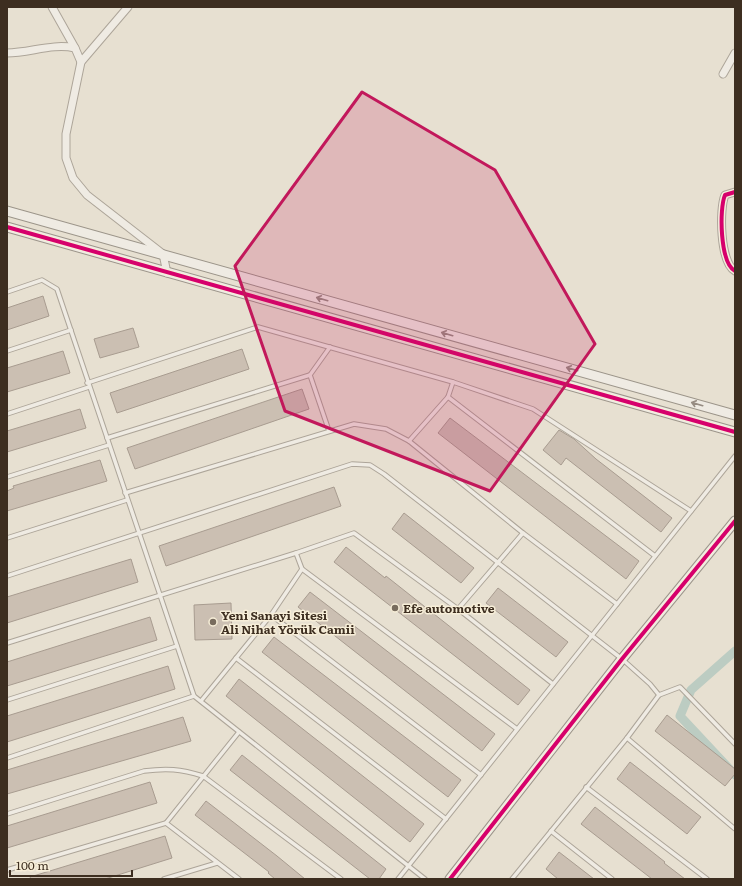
<svg xmlns="http://www.w3.org/2000/svg" width="742" height="886" viewBox="0 0 742 886" font-family="Literata,serif">
  <rect width="100%" height="100%" fill="#e7e0d1"/>
  <g fill="none" stroke-linecap="round" stroke-linejoin="round">
    <polyline stroke="#bcccc2" stroke-width="9" points="735,651 691,690 680,716 735,775"/>
  </g>
  <g fill="#cbbfb2" stroke="#a89c90">
    <polygon points="43,296 49,316 7,330 7,308"/>
    <polygon points="133,328 139,347 100,358 94,339"/>
    <polygon points="242,349 249,369 117,413 110,393"/>
    <polygon points="63,351 70,373 7,392 7,368"/>
    <polygon points="302,389 309,409 135,469 127,448"/>
    <polygon points="80,409 86,428 7,452 7,431"/>
    <polygon points="450,418 639,561 626,579 438,433"/>
    <polygon points="559,430 574,439 596,459 672,518 661,532 566,458 561,465 543,450"/>
    <polygon points="100,460 107,481 7,511 7,491 14,488 13,486"/>
    <polygon points="334,487 341,506 166,566 159,546"/>
    <polygon points="404,513 474,568 461,583 392,529"/>
    <polygon points="346,547 385,578 386,576 530,690 518,705 334,562"/>
    <polygon points="131,559 138,582 7,623 7,597"/>
    <polygon points="498,588 568,642 556,657 486,603"/>
    <polygon points="310,592 495,734 482,751 298,607"/>
    <polygon points="231,603 232,639 195,640 194,605"/>
    <polygon points="150,617 157,640 7,686 7,662"/>
    <polygon points="274,637 461,780 448,797 262,652"/>
    <polygon points="168,666 175,689 7,742 7,716"/>
    <polygon points="239,679 424,824 410,842 226,696"/>
    <polygon points="667,715 735,769 735,774 725,786 655,731"/>
    <polygon points="183,717 191,741 7,794 7,770"/>
    <polygon points="242,755 386,869 379,879 370,879 230,770"/>
    <polygon points="630,762 701,817 687,834 617,779"/>
    <polygon points="150,782 157,803 7,848 7,826"/>
    <polygon points="206,801 277,856 305,879 275,879 268,873 269,872 195,815"/>
    <polygon points="595,807 665,862 664,863 685,879 652,879 581,824"/>
    <polygon points="165,836 172,858 105,879 31,879 30,877"/>
    <polygon points="559,852 594,879 558,879 546,869"/>
  </g>
  <g fill="none" stroke-linecap="round" stroke-linejoin="round">
    <g stroke="#ada599" stroke-width="5.5">
      <g id="lane">
        <polyline points="7,292 42,280 57,289 194,696 425,879"/>
        <polyline points="7,351 71,330"/>
        <polyline points="310,375 329,431"/>
        <polyline points="87,383 258,327 453,382 533,409 691,511"/>
        <polyline points="448,397 655,556"/>
        <polyline points="7,414 89,387"/>
        <polyline points="107,438 310,375 330,347"/>
        <polyline points="409,441 448,397 453,382"/>
        <polyline points="7,477 109,445"/>
        <polyline points="125,493 354,424 386,429 409,441 523,533 617,604"/>
        <polyline points="7,538 127,500"/>
        <polyline points="302,569 517,729"/>
        <polyline points="7,576 352,464 370,465 384,474 622,659 650,684 659,695"/>
        <polyline points="458,609 523,533"/>
        <polyline points="271,615 481,775"/>
        <polyline points="7,643 296,553 354,533 458,609 553,684"/>
        <polyline points="236,658 446,819"/>
        <polyline points="7,700 177,646"/>
        <polyline points="201,701 271,615 302,569 296,553"/>
        <polyline points="627,738 735,829"/>
        <polyline points="7,758 194,696"/>
        <polyline points="586,787 707,879"/>
        <path d="M7 814 144 771C167 768 180 769 203 776L341 879"/>
        <polyline points="551,831 612,879"/>
        <polyline points="7,870 166,823"/>
        <polyline points="164,879 217,863"/>
        <polyline points="239,879 166,823 239,732"/>
        <polyline points="398,879 735,456"/>
        <polyline points="512,879 627,738 659,695 680,687 735,744"/>
      </g>
    </g>
    <g stroke="#ada599" stroke-width="9">
      <g id="street">
        <polyline points="52,7 75,48"/>
        <polyline points="128,7 81,62 66,134 66,158 73,178 87,195 163,254 167,273"/>
        <path d="M7 53C30 53 52 43 75 48L81 62"/>
        <polyline points="723,74 735,53"/>
        <path d="M735 192 725 195C719 209 720 263 735 271"/>
      </g>
    </g>
    <g stroke="#9c958a" stroke-width="11">
      <g id="secondary">
        <polyline points="7,211 735,415"/>
        <polyline points="7,227 735,432"/>
        <polyline points="450,879 622,659 735,521"/>
      </g>
    </g>
    <use href="#lane" stroke="#efebe3" stroke-width="3.5"/>
    <use href="#street" stroke="#efebe3" stroke-width="7"/>
    <use href="#secondary" stroke="#efebe3" stroke-width="9"/>
    <g stroke="#f7eed8" stroke-width="6">
      <g id="cycleway">
        <path d="M735 192 725 195C719 209 720 263 735 271"/>
        <polyline points="7,227 735,432"/>
        <polyline points="450,879 622,659 735,521"/>
      </g>
    </g>
    <use href="#cycleway" stroke="#d6006c" stroke-width="4"/>
  </g>
  <defs><path id="oneway-shaft" d="M-6 0H5M1.5-3L5.5 0L1.5 3" fill="none" stroke-width="1.6" stroke-linecap="round" stroke-linejoin="round"/></defs>
  <g stroke="#968c82">
    <use href="#oneway-shaft" transform="translate(322 299) rotate(-164)"/>
    <use href="#oneway-shaft" transform="translate(447 334) rotate(-164)"/>
    <use href="#oneway-shaft" transform="translate(572 369) rotate(-164)"/>
    <use href="#oneway-shaft" transform="translate(697 404) rotate(-164)"/>
  </g>
  <path fill="#c2185b" fill-opacity="0.2" stroke="#c2185b" stroke-width="3" stroke-linejoin="round" d="M362 92 495 170 595 344 490 491 285 411 235 266Z"/>
  <g fill="#786c5e" stroke="#f7eed8" stroke-width="1.5">
    <circle cx="395" cy="608" r="4"/>
    <circle cx="213" cy="622" r="4"/>
  </g>
  <g text-anchor="middle" dominant-baseline="central" stroke-width="3" stroke-linejoin="round" paint-order="stroke">
    <g font-size="12" font-weight="bold" fill="#3d2e20" stroke="#f7eed8" text-anchor="start">
      <text x="403" y="608">Efe automotive</text>
      <text x="221" y="615">Yeni Sanayi Sitesi<tspan x="221" dy="14">Ali Nihat Yörük Camii</tspan></text>
    </g>
  </g>
  <rect width="742" height="886" fill="none" stroke="#3d2e20" stroke-width="16"/>
  <path d="M10 870v6h122v-6" fill="none" stroke="#3d2e20" stroke-width="2"/>
  <text x="16" y="870" font-size="12" fill="#3d2e20" stroke="#f7eed8" stroke-width="3" paint-order="stroke">100 m</text>
</svg>
